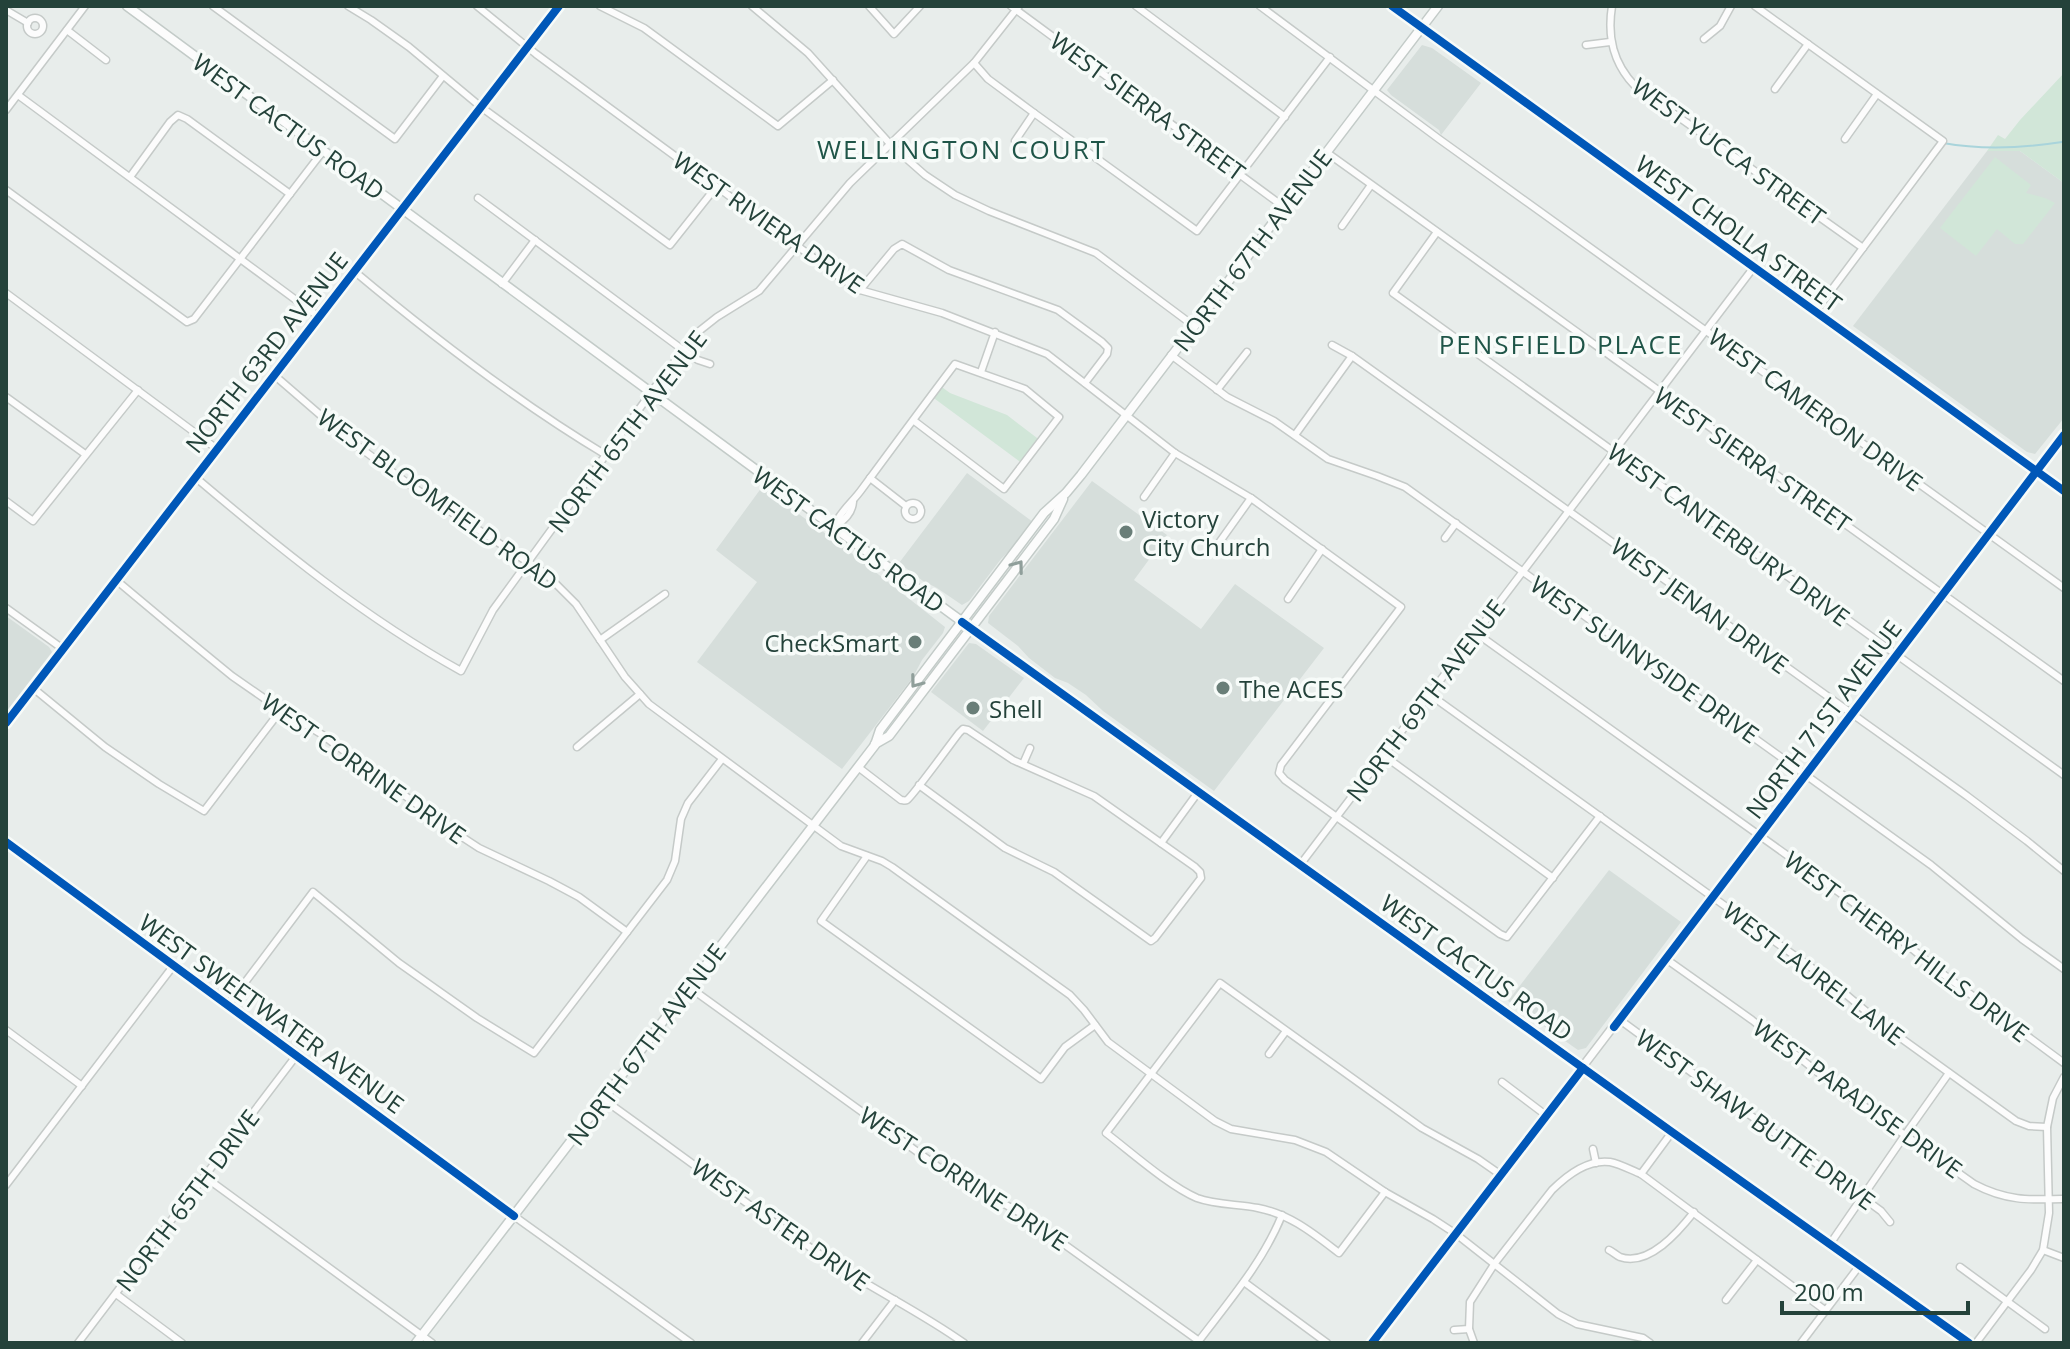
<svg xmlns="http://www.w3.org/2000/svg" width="2070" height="1349" viewBox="0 0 2070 1349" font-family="'Open Sans',sans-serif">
  <rect width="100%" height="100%" fill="#e8edeb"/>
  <g fill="#d6dedb">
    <polygon points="1422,45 1432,48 1481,83 1441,135 1439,130 1391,95 1387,90"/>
    <polygon points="1987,151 2020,151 2064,183 2064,418 2035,454 2027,452 1853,326"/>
    <polygon points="967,473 1033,522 1018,542 1001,559 969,601 962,605 937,588 923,581 899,563"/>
    <polygon points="1092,481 1167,535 1134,580 1201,629 1235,584 1324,648 1214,791 1103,711 1086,695 1068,683 1055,678 1029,658 1018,646 988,623 989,616"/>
    <polygon points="762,487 841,545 945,627 943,633 922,660 913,677 842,769 697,662 757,582 716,550"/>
    <polygon points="6,616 49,647 52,652 6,712"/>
    <polygon points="969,643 976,644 1024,678 983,731 931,692"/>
    <polygon points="1609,870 1681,922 1586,1048 1578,1050 1508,1001"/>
  </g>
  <g fill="#d1e6d8">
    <polygon points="2064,73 2064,183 2020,151 1987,151 1998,135 2005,139 2020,120"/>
    <polygon points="1995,157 2031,185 2026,193 2045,198 2055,203 2023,244 2015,244 1997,229 1976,256 1940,228"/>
    <polygon points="939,385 950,393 1007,415 1041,441 1023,464 931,396"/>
  </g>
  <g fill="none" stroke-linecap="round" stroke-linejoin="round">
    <path stroke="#a9d4db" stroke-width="2" d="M1943 143C1982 150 2023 148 2062 142"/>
    <g stroke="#c5cac8" stroke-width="9">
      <g id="minor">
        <polyline points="213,6 395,139 443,76"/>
        <polyline points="348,6 371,20 409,47 481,107 670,245 716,187"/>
        <polyline points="477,6 536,54 841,278 860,290 942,313 1047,354 1175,453 1251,498 1401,607 1281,765 1279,773 1285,780 1500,934 1507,937 1600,816"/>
        <polyline points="600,6 644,28 778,126 833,80"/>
        <polyline points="752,6 808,53 891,145 925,175 955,195 989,211 1096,253 1194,326"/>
        <polyline points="869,6 894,34 920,6"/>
        <polyline points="1011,6 1284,207"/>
        <polyline points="1136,6 1285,117"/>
        <polyline points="1260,6 1439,139 2064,588"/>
        <path d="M1612 6C1607 37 1613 63 1635 86L1863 248"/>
        <polyline points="1755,6 1943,141 1815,312"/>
        <polyline points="6,10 28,23"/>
        <circle cx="35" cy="26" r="8"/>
        <polyline points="67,30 106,60"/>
        <polyline points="1704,39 1720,26 1731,6"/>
        <polyline points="1586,45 1610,42"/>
        <polyline points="974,63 988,79 1034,113 1197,231 1330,57"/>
        <polyline points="1775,89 1808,44"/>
        <polyline points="18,95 319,317"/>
        <polyline points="6,110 85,6"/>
        <polyline points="1845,139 1877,94"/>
        <polyline points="1015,141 1034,113"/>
        <polyline points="1326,152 2064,681"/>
        <polyline points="130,177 170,122 178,115 187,119 290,194"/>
        <polyline points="6,190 187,322 194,319 323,151"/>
        <polyline points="478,198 683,350 698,360 710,364"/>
        <polyline points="1342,226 1371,185"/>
        <polyline points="1437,232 1393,293 2064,775"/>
        <path d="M354 271C434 338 516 401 606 455"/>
        <polyline points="502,284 535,240"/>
        <polyline points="860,290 894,249 902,244 949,270 1058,310 1102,342 1108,348 1107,354 1085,383"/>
        <polyline points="6,293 217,449"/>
        <polyline points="1332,345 1352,356 1967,796 2027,841 2064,871"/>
        <polyline points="1171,355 1227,397 1274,421 1328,459 1377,476 1405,487 1931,865 2022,939 2064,969"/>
        <polyline points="981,372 995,332"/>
        <polyline points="274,375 347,438 410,485 546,574 576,604 625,677 649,704 841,846 882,861 892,867 1070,995 1084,1010 1108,1042 1215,1121 1231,1129 1295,1140 1326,1152 1385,1192 1433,1219 1456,1234 1558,1314 1577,1324 1643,1338 1650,1343"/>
        <polyline points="1217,390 1247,352"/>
        <polyline points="6,397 85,454"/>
        <polyline points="1295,435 1352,356"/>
        <path d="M195 477C279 548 365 618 461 671L493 610 661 379 698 332 717 317 759 291 850 183 974 63 1019 6"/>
        <polyline points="870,478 906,506"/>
        <polyline points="1144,497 1175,453"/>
        <polyline points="6,501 33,521 138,390"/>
        <circle cx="913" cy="511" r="8"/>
        <path d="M835 527C844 520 852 514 853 502"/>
        <path d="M833 528C840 511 852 503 862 489 893 447 924 405 955 364L1025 389 1059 417 1004 489 913 420"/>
        <polyline points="1445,538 1456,523"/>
        <polyline points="1216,547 1251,498"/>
        <polyline points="116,580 171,626 232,676 281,710 321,734 453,831 479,848 549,881 579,897 627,932"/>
        <polyline points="1288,599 1322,549"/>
        <polyline points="6,608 63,649"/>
        <polyline points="1476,633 1868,913 1943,974 2064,1063"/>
        <polyline points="600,640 665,594"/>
        <polyline points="33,688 105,747 159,784 204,811 281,710"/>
        <polyline points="1429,694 1830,981 1880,1023 2016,1121 2029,1126 2047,1127"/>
        <polyline points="577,747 640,694"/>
        <polyline points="1383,755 1553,878"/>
        <polyline points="1023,764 1030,748"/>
        <path d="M858 767 901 800C903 800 905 801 907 800 912 797 952 742 959 733L963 729 968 730 1013 760 1094 796 1195 867 1200 872 1201 878 1155 938 1151 941 1054 872 1005 848 919 785"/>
        <polyline points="1161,843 1199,791"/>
        <polyline points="867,856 821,921 1041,1079 1065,1047 1095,1025"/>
        <polyline points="1300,865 1754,267"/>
        <path d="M1666 959 1752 1020 1830 1082 1974 1184C2006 1201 2029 1200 2064 1199"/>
        <polyline points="689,987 937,1166 1022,1214 1199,1341"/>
        <polyline points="228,1005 313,892 399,963 477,1018 534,1053 667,880 675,861 681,819 688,803 722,759"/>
        <polyline points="1620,1020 1881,1211 1890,1222"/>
        <polyline points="6,1030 82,1086"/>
        <polyline points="1269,1054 1286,1031"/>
        <polyline points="1502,1082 1547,1116"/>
        <path d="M603 1099C680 1154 755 1211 833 1263 876 1291 922 1313 964 1343"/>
        <polyline points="1593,1149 1596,1163"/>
        <polyline points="1641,1174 1672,1132"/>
        <polyline points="205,1177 432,1343"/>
        <polyline points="6,1185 174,965"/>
        <path d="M1385 1192 1339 1253C1314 1234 1290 1214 1258 1208 1238 1204 1216 1205 1197 1198 1169 1186 1131 1152 1106 1133L1220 983 1422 1128 1478 1159 1501 1175"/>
        <polyline points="514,1216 691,1343"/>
        <polyline points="1830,1244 1905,1135 1949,1073"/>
        <path d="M1609 1250C1613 1252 1616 1255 1620 1257 1649 1267 1679 1231 1694 1212"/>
        <polyline points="2043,1250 2064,1258"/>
        <polyline points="1960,1267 2045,1329"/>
        <polyline points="1244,1282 1327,1343"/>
        <polyline points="116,1294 182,1343"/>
        <polyline points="1726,1300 1757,1260"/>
        <polyline points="1454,1330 1469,1329"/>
        <path d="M1198 1342C1229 1301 1263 1262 1282 1215"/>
        <polyline points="78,1343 296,1056"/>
        <polyline points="862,1343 895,1300"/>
        <path d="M1474 1343 1469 1329 1470 1302 1495 1263 1552 1190C1566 1176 1588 1159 1610 1162 1620 1164 1631 1170 1641 1174L1826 1311"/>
        <polyline points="1801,1343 1860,1265"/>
        <polyline points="1976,1343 2031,1270 2043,1250 2049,1213 2047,1127 2053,1098 2064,1077"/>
      </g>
    </g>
    <g stroke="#c5cac8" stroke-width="10">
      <g id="tertiary">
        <polyline points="1392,6 2064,491"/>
        <polyline points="6,723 559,6"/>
        <polyline points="6,842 514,1216"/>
        <polyline points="1372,1343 2064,435"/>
      </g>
    </g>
    <g stroke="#c3cbc8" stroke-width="11">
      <g id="secondary">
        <polyline points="127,6 953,615 1672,1132 1969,1343"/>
        <polyline points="875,744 889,736 1054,519 1063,499"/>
        <polyline points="416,1343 875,745 880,730 1044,513 1066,493 1081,475 1438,6"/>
      </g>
    </g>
    <use href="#minor" stroke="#fcfcfc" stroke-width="6"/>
    <use href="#tertiary" stroke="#fcfcfc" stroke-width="7"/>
    <use href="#secondary" stroke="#fcfcfc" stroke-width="8"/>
    <g stroke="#f7fbf9" stroke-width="13">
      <g id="cycleway">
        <polyline points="1392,6 2064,491"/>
        <polyline points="962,622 1672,1132 1969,1343"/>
        <polyline points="6,723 559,6"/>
        <polyline points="6,842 514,1216"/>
        <polyline points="1614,1027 2064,435"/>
        <polyline points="1372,1343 1583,1068"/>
      </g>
    </g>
    <use href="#cycleway" stroke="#0057b8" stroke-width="8"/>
  </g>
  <defs><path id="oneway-chevron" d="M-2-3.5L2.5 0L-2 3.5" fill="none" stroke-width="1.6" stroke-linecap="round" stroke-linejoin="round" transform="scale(2)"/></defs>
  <g stroke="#909f9b">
    <use href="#oneway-chevron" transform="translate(1018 566) rotate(-53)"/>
    <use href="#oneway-chevron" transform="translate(916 682) rotate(127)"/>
  </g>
  <g fill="#697e78" stroke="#f7fbf9" stroke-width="3">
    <circle cx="1126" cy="532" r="8"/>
    <circle cx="915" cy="642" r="8"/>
    <circle cx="1223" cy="688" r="8"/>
    <circle cx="973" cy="708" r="8"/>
  </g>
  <g text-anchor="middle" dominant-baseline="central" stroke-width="7" stroke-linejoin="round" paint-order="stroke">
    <g font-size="24" fill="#24423a" stroke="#f7fbf9">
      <text transform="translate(1148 106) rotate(36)">WEST SIERRA STREET</text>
      <text transform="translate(289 126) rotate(36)">WEST CACTUS ROAD</text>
      <text transform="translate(1729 151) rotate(36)">WEST YUCCA STREET</text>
      <text transform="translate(769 222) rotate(35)">WEST RIVIERA DRIVE</text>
      <text transform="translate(1739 233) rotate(36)">WEST CHOLLA STREET</text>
      <text transform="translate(1252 250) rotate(-53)">NORTH 67TH AVENUE</text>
      <text transform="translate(266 352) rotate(-52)">NORTH 63RD AVENUE</text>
      <text transform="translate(1816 409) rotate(36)">WEST CAMERON DRIVE</text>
      <text transform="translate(627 431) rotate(-53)">NORTH 65TH AVENUE</text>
      <text transform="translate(1753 459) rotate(35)">WEST SIERRA STREET</text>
      <text transform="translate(438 499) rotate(36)">WEST BLOOMFIELD ROAD</text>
      <text transform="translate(1729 534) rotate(36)">WEST CANTERBURY DRIVE</text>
      <text transform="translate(849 539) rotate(36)">WEST CACTUS ROAD</text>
      <text transform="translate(1700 605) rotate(36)">WEST JENAN DRIVE</text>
      <text transform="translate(1645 659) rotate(35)">WEST SUNNYSIDE DRIVE</text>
      <text transform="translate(1425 700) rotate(-53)">NORTH 69TH AVENUE</text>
      <text transform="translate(1823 719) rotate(-53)">NORTH 71ST AVENUE</text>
      <text transform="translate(364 768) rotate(35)">WEST CORRINE DRIVE</text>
      <text transform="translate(1907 946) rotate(37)">WEST CHERRY HILLS DRIVE</text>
      <text transform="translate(1477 967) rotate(36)">WEST CACTUS ROAD</text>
      <text transform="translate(1814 973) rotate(37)">WEST LAUREL LANE</text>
      <text transform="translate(272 1013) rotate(36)">WEST SWEETWATER AVENUE</text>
      <text transform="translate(646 1044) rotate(-53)">NORTH 67TH AVENUE</text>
      <text transform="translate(1858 1098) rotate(36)">WEST PARADISE DRIVE</text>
      <text transform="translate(1756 1119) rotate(36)">WEST SHAW BUTTE DRIVE</text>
      <text transform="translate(964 1178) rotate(33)">WEST CORRINE DRIVE</text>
      <text transform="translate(187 1200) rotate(-53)">NORTH 65TH DRIVE</text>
      <text transform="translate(781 1224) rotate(35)">WEST ASTER DRIVE</text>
    </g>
    <g font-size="24" fill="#24423a" stroke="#f7fbf9" text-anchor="start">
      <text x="1142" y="518">Victory<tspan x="1142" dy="28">City Church</tspan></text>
      <text x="899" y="642" text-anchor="end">CheckSmart</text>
      <text x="1239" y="688">The ACES</text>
      <text x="989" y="708">Shell</text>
    </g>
    <g font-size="26" letter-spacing="2" fill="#1f5548" stroke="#f7fbf9">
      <text x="962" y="149">WELLINGTON COURT</text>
      <text x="1561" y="344">PENSFIELD PLACE</text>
    </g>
  </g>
  <rect width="2070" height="1349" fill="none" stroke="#24423a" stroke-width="16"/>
  <path d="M1782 1301v12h186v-12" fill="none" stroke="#24423a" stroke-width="4"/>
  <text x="1794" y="1301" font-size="24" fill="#24423a" stroke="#f7fbf9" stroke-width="6" paint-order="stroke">200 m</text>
</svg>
